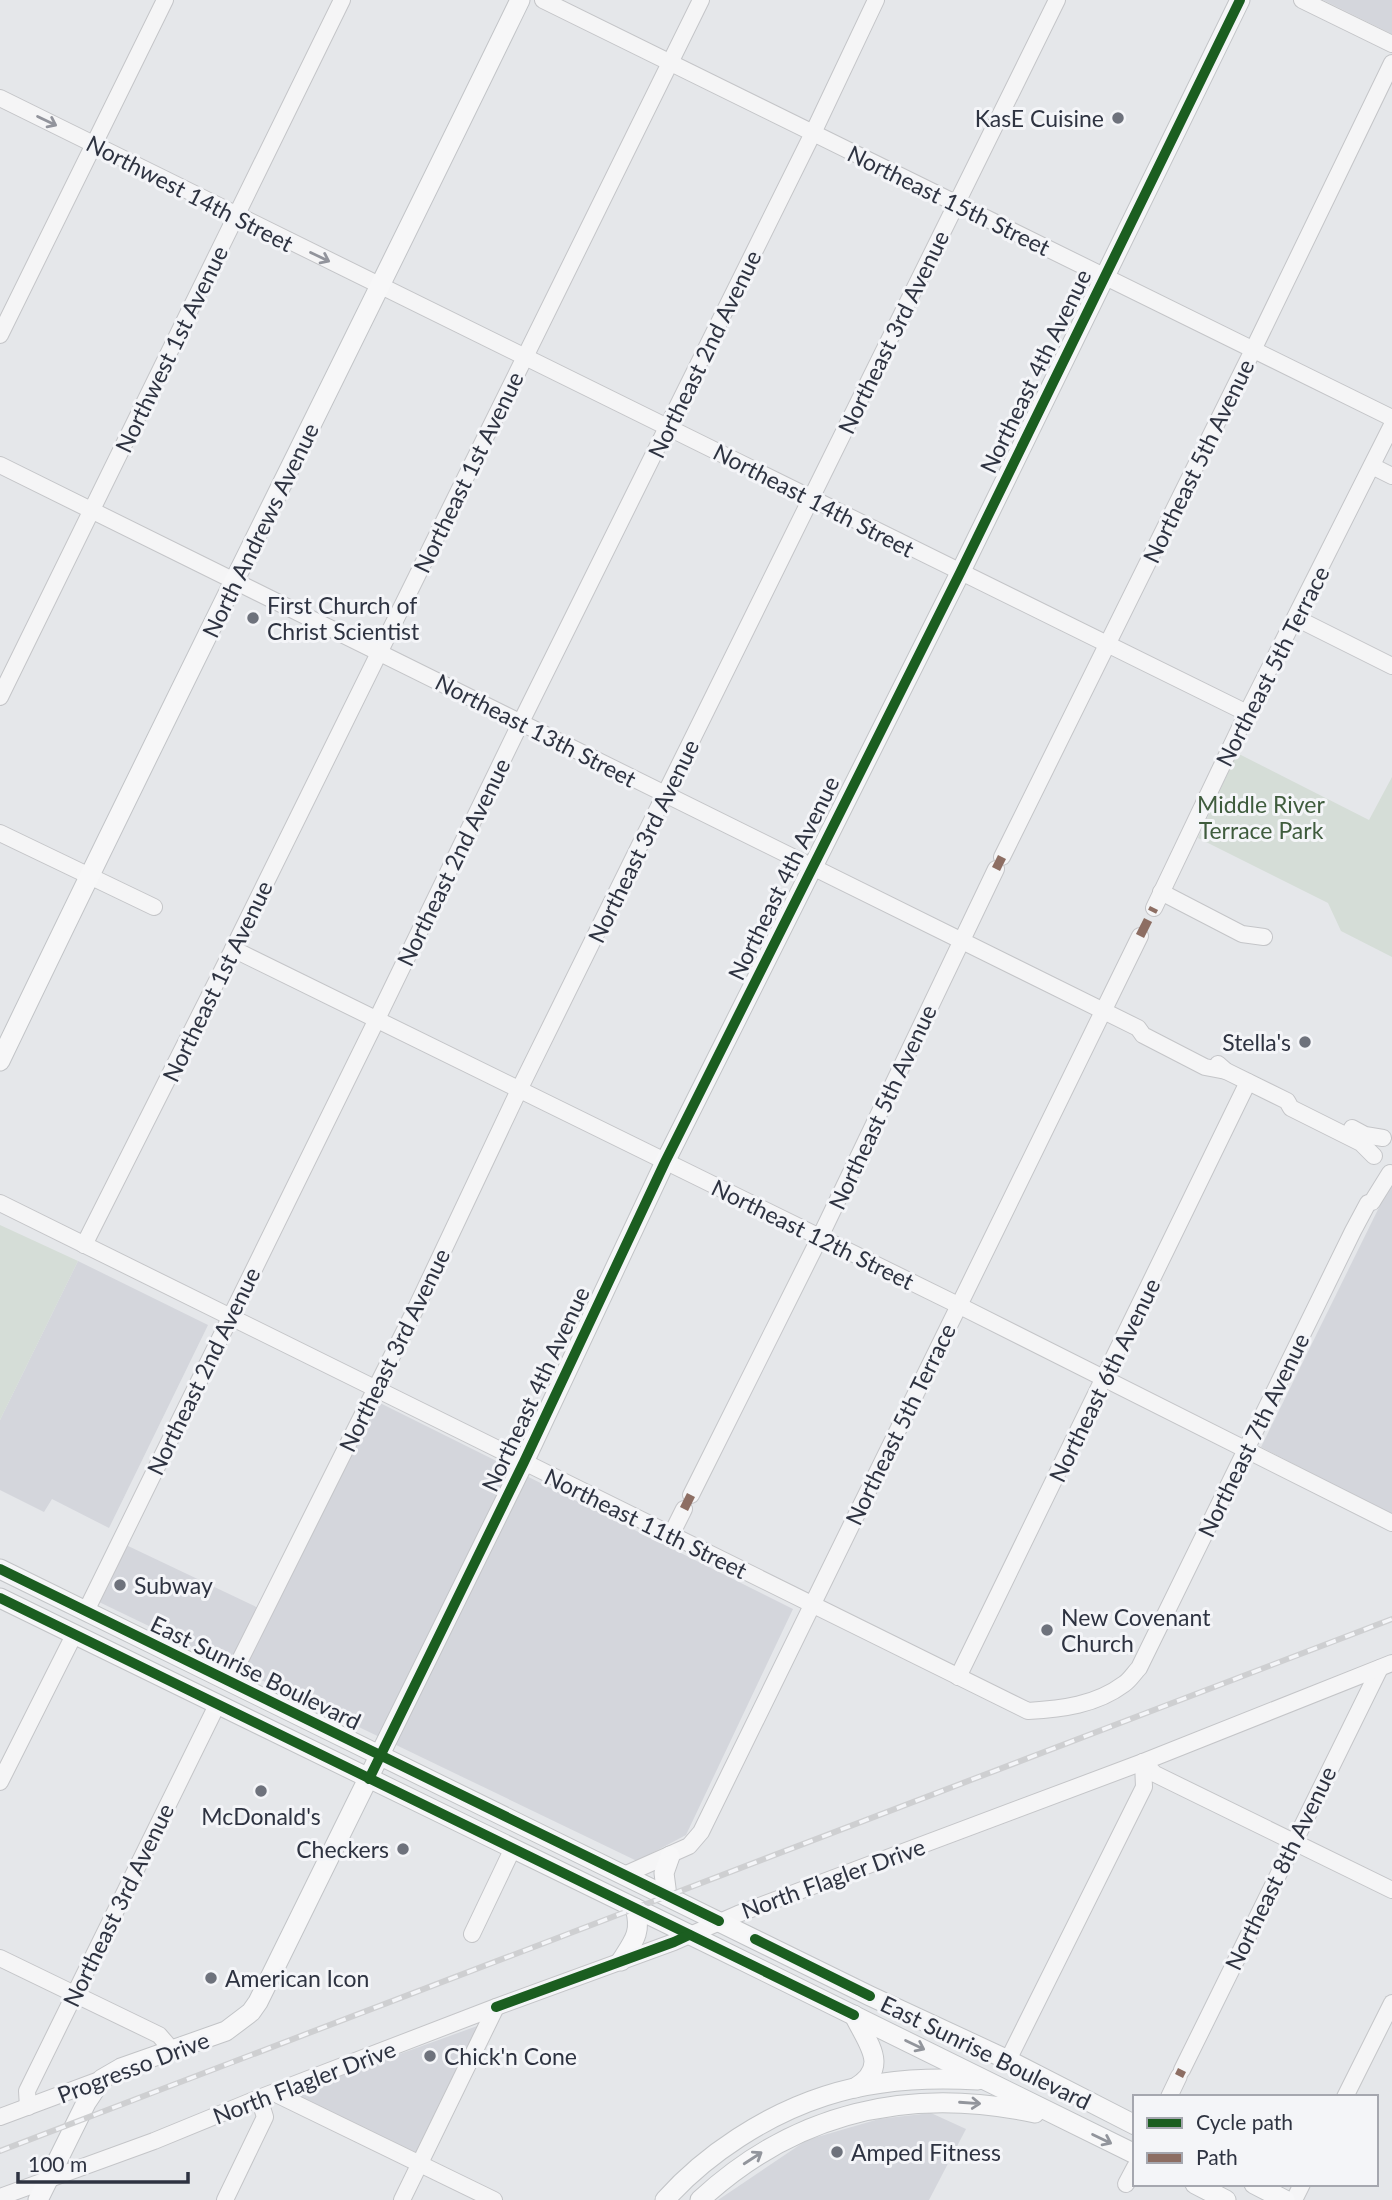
<svg xmlns="http://www.w3.org/2000/svg" width="1392" height="2200" viewBox="0 0 1392 2200" font-family="Lato,sans-serif">
  <rect width="100%" height="100%" fill="#e5e7ea"/>
  <g fill="#d4d6dc">
    <polygon points="1323,0 1392,0 1392,34"/>
    <polygon points="1392,1181 1392,1515 1261,1447"/>
    <polygon points="78,1261 208,1325 109,1528 52,1499 44,1512 0,1490 0,1420"/>
    <polygon points="378,1402 793,1609 686,1835 637,1861 99,1602 126,1545 271,1614"/>
    <polygon points="480,2025 418,2155 289,2094"/>
    <polygon points="931,2113 966,2129 929,2200 718,2200 807,2140 879,2119"/>
  </g>
  <g fill="#d5ddd7">
    <polygon points="1237,753 1369,820 1392,777 1392,957 1341,931 1328,903 1198,838"/>
    <polygon points="0,1225 78,1261 0,1420"/>
  </g>
  <g fill="none" stroke-linecap="round" stroke-linejoin="round">
    <g stroke="#c4c5c8" stroke-width="18">
      <g id="minor">
        <polyline points="543,0 1392,418"/>
        <polyline points="1302,0 1392,44"/>
        <polyline points="0,98 1247,713"/>
        <polyline points="0,335 165,0"/>
        <polyline points="0,465 1138,1028 1143,1035 1205,1067 1226,1071"/>
        <polyline points="1372,466 1392,476"/>
        <polyline points="1296,618 1392,666"/>
        <polyline points="0,697 342,0"/>
        <polyline points="0,833 154,907"/>
        <polyline points="1002,857 1253,350 1392,63"/>
        <polyline points="1161,892 1242,934 1264,937"/>
        <polyline points="1154,908 1247,713 1392,425"/>
        <polyline points="233,949 958,1305 1392,1523"/>
        <polyline points="1218,1064 1226,1071 1287,1101 1291,1108 1361,1143 1374,1156"/>
        <polyline points="1352,1128 1365,1135 1383,1138"/>
        <path d="M0 1203 1028 1711C1062 1709 1096 1705 1124 1684 1130 1680 1134 1673 1139 1668L1353 1231 1368 1203 1372 1202 1390 1173"/>
        <polyline points="84,1245 233,949 701,0"/>
        <polyline points="691,1495 820,1237 996,869"/>
        <polyline points="671,1535 684,1509"/>
        <polyline points="86,1611 377,1019 521,722 813,133 876,0"/>
        <polyline points="958,1677 1248,1082"/>
        <polyline points="229,1682 417,1306 519,1090 1057,0"/>
        <polyline points="1143,1762 1155,1774 1392,1890"/>
        <polyline points="0,1782 74,1635"/>
        <polyline points="624,1875 689,1846 701,1832 1140,936"/>
        <polyline points="472,1934 513,1848"/>
        <polyline points="0,1958 159,2035 172,2050"/>
        <polyline points="1008,2060 1144,1787 1143,1762"/>
        <polyline points="1182,2070 1380,1668"/>
        <polyline points="274,2093 494,2200"/>
        <polyline points="1169,2097 1179,2076"/>
        <polyline points="1345,2097 1392,2003"/>
        <polyline points="28,2107 27,2091 217,1705"/>
        <polyline points="0,2117 102,2079"/>
        <polyline points="1126,2184 1135,2167"/>
        <polyline points="0,2197 154,2141 259,2098 496,2007 674,1942 738,1914 1143,1762 1392,1663"/>
        <polyline points="225,2200 265,2117 259,2098"/>
        <polyline points="402,2200 496,2007"/>
        <polyline points="1294,2200 1302,2184"/>
      </g>
    </g>
    <g stroke="#c2c4c7" stroke-width="21">
      <g id="major">
        <path d="M0 1061C170 706 348 354 520 0"/>
        <polyline points="0,1569 870,1996 1008,2060 1135,2125"/>
        <polyline points="0,1598 715,1947 1135,2154"/>
        <polyline points="667,1896 664,1873 670,1856"/>
        <path d="M621 1961C634 1941 642 1932 635 1908"/>
        <path d="M854 2015C867 2043 891 2067 855 2088"/>
        <polyline points="1195,2184 1226,2200"/>
        <polyline points="1254,2184 1285,2200"/>
        <polyline points="38,2200 86,2103 102,2079 121,2068 226,2031 251,2012 258,2002 524,1462 665,1162 960,573 1240,0"/>
        <path d="M665 2200C706 2154 766 2115 825 2096 873 2080 928 2077 978 2080"/>
        <path d="M700 2200C795 2112 909 2086 1035 2113"/>
      </g>
    </g>
    <use href="#minor" stroke="#f5f5f6" stroke-width="16"/>
    <use href="#major" stroke="#f7f7f8" stroke-width="19"/>
    <g stroke="#cecfd1" stroke-width="6">
      <polyline id="rail" points="0,2151 1392,1619"/>
    </g>
    <use href="#rail" stroke="#f4f5f8" stroke-width="3.5" stroke-dasharray="10" stroke-linecap="butt"/>
    <g stroke="#8d6e63" stroke-width="9" stroke-dasharray="18 9" stroke-linecap="butt">
      <polyline points="996,869 1002,857"/>
      <polyline points="1140,936 1154,908"/>
      <polyline points="684,1509 691,1495"/>
      <polyline points="1179,2076 1182,2070"/>
    </g>
    <g stroke="#f4f5f8" stroke-width="15">
      <g id="cycleway">
        <polyline points="0,1569 719,1921"/>
        <polyline points="0,1598 854,2015"/>
        <polyline points="369,1779 524,1462 665,1162 960,573 1240,0"/>
        <polyline points="755,1939 870,1996"/>
        <polyline points="496,2007 674,1942 689,1935"/>
      </g>
    </g>
    <use href="#cycleway" stroke="#1b5e20" stroke-width="10"/>
  </g>
  <defs><path id="oneway-shaft" d="M-6 0H5M1.5-3L5.5 0L1.5 3" fill="none" stroke-width="1.6" stroke-linecap="round" stroke-linejoin="round" transform="scale(1.75)"/></defs>
  <g stroke="#92949c">
    <use href="#oneway-shaft" transform="translate(47 121) rotate(26)"/>
    <use href="#oneway-shaft" transform="translate(320 257) rotate(26)"/>
  </g>
  <g stroke="#92959c">
    <use href="#oneway-shaft" transform="translate(915 2045) rotate(26)"/>
    <use href="#oneway-shaft" transform="translate(970 2103) rotate(4)"/>
    <use href="#oneway-shaft" transform="translate(1102 2139) rotate(26)"/>
    <use href="#oneway-shaft" transform="translate(753 2158) rotate(-33)"/>
  </g>
  <g fill="#6e727c" stroke="#f4f5f8" stroke-width="2.5">
    <circle cx="1118" cy="118" r="7"/>
    <circle cx="253" cy="618" r="7"/>
    <circle cx="1305" cy="1042" r="7"/>
    <circle cx="120" cy="1585" r="7"/>
    <circle cx="1047" cy="1630" r="7"/>
    <circle cx="261" cy="1791" r="7"/>
    <circle cx="403" cy="1849" r="7"/>
    <circle cx="211" cy="1978" r="7"/>
    <circle cx="430" cy="2056" r="7"/>
    <circle cx="837" cy="2152" r="7"/>
  </g>
  <g text-anchor="middle" dominant-baseline="central" stroke-width="6" stroke-linejoin="round" paint-order="stroke">
    <g font-size="23" fill="#2e3341" stroke="#f4f5f8" text-anchor="start">
      <text x="1104" y="118" text-anchor="end">KasE Cuisine</text>
      <text x="267" y="605">First Church of<tspan x="267" dy="26">Christ Scientist</tspan></text>
      <text x="1291" y="1042" text-anchor="end">Stella's</text>
      <text x="134" y="1585">Subway</text>
      <text x="1061" y="1617">New Covenant<tspan x="1061" dy="26">Church</tspan></text>
      <text x="261" y="1816" text-anchor="middle">McDonald's</text>
      <text x="389" y="1849" text-anchor="end">Checkers</text>
      <text x="225" y="1978">American Icon</text>
      <text x="444" y="2056">Chick'n Cone</text>
      <text x="851" y="2152">Amped Fitness</text>
    </g>
    <g font-size="23" fill="#2e3341" stroke="#f4f5f8">
      <text transform="translate(190 193) rotate(27)">Northwest 14th Street</text>
      <text transform="translate(949 200) rotate(26)">Northeast 15th Street</text>
      <text transform="translate(893 332) rotate(-64)">Northeast 3rd Avenue</text>
      <text transform="translate(171 349) rotate(-64)">Northwest 1st Avenue</text>
      <text transform="translate(704 354) rotate(-64)">Northeast 2nd Avenue</text>
      <text transform="translate(1035 371) rotate(-64)">Northeast 4th Avenue</text>
      <text transform="translate(1198 461) rotate(-64)">Northeast 5th Avenue</text>
      <text transform="translate(468 472) rotate(-64)">Northeast 1st Avenue</text>
      <text transform="translate(814 500) rotate(27)">Northeast 14th Street</text>
      <text transform="translate(260 530) rotate(-64)">North Andrews Avenue</text>
      <text transform="translate(1272 666) rotate(-63)">Northeast 5th Terrace</text>
      <text transform="translate(536 730) rotate(27)">Northeast 13th Street</text>
      <text transform="translate(643 841) rotate(-64)">Northeast 3rd Avenue</text>
      <text transform="translate(453 862) rotate(-64)">Northeast 2nd Avenue</text>
      <text transform="translate(783 878) rotate(-64)">Northeast 4th Avenue</text>
      <text transform="translate(217 981) rotate(-64)">Northeast 1st Avenue</text>
      <text transform="translate(882 1107) rotate(-65)">Northeast 5th Avenue</text>
      <text transform="translate(813 1234) rotate(26)">Northeast 12th Street</text>
      <text transform="translate(394 1350) rotate(-64)">Northeast 3rd Avenue</text>
      <text transform="translate(203 1371) rotate(-64)">Northeast 2nd Avenue</text>
      <text transform="translate(1104 1380) rotate(-64)">Northeast 6th Avenue</text>
      <text transform="translate(535 1389) rotate(-65)">Northeast 4th Avenue</text>
      <text transform="translate(900 1424) rotate(-64)">Northeast 5th Terrace</text>
      <text transform="translate(1253 1435) rotate(-64)">Northeast 7th Avenue</text>
      <text transform="translate(646 1523) rotate(26)">Northeast 11th Street</text>
      <text transform="translate(256 1672) rotate(26)">East Sunrise Boulevard</text>
      <text transform="translate(1280 1868) rotate(-64)">Northeast 8th Avenue</text>
      <text transform="translate(833 1878) rotate(-20)">North Flagler Drive</text>
      <text transform="translate(118 1905) rotate(-64)">Northeast 3rd Avenue</text>
      <text transform="translate(986 2052) rotate(26)">East Sunrise Boulevard</text>
      <text transform="translate(133 2067) rotate(-21)">Progresso Drive</text>
      <text transform="translate(304 2082) rotate(-21)">North Flagler Drive</text>
    </g>
    <g font-size="23" fill="#3f5c3d" stroke="#f4f5f8">
      <text x="1261" y="804">Middle River<tspan x="1261" dy="26">Terrace Park</tspan></text>
    </g>
  </g>
  <rect x="1133" y="2095" width="245" height="91" fill="#f4f5f8" stroke="#a5a7af" stroke-width="2"/>
  <rect x="1147" y="2118" width="35" height="10" fill="#1b5e20" stroke="#a5a7af" stroke-width="2"/>
  <text x="1196" y="2130" font-size="21" fill="#2e3341">Cycle path</text>
  <rect x="1147" y="2153" width="35" height="10" fill="#8d6e63" stroke="#a5a7af" stroke-width="2"/>
  <text x="1196" y="2165" font-size="21" fill="#2e3341">Path</text>
  <path d="M18 2172v10h170v-10" fill="none" stroke="#2e3341" stroke-width="3.5"/>
  <text x="28" y="2172" font-size="21" fill="#2e3341" stroke="#f4f5f8" stroke-width="5" paint-order="stroke">100 m</text>
</svg>
